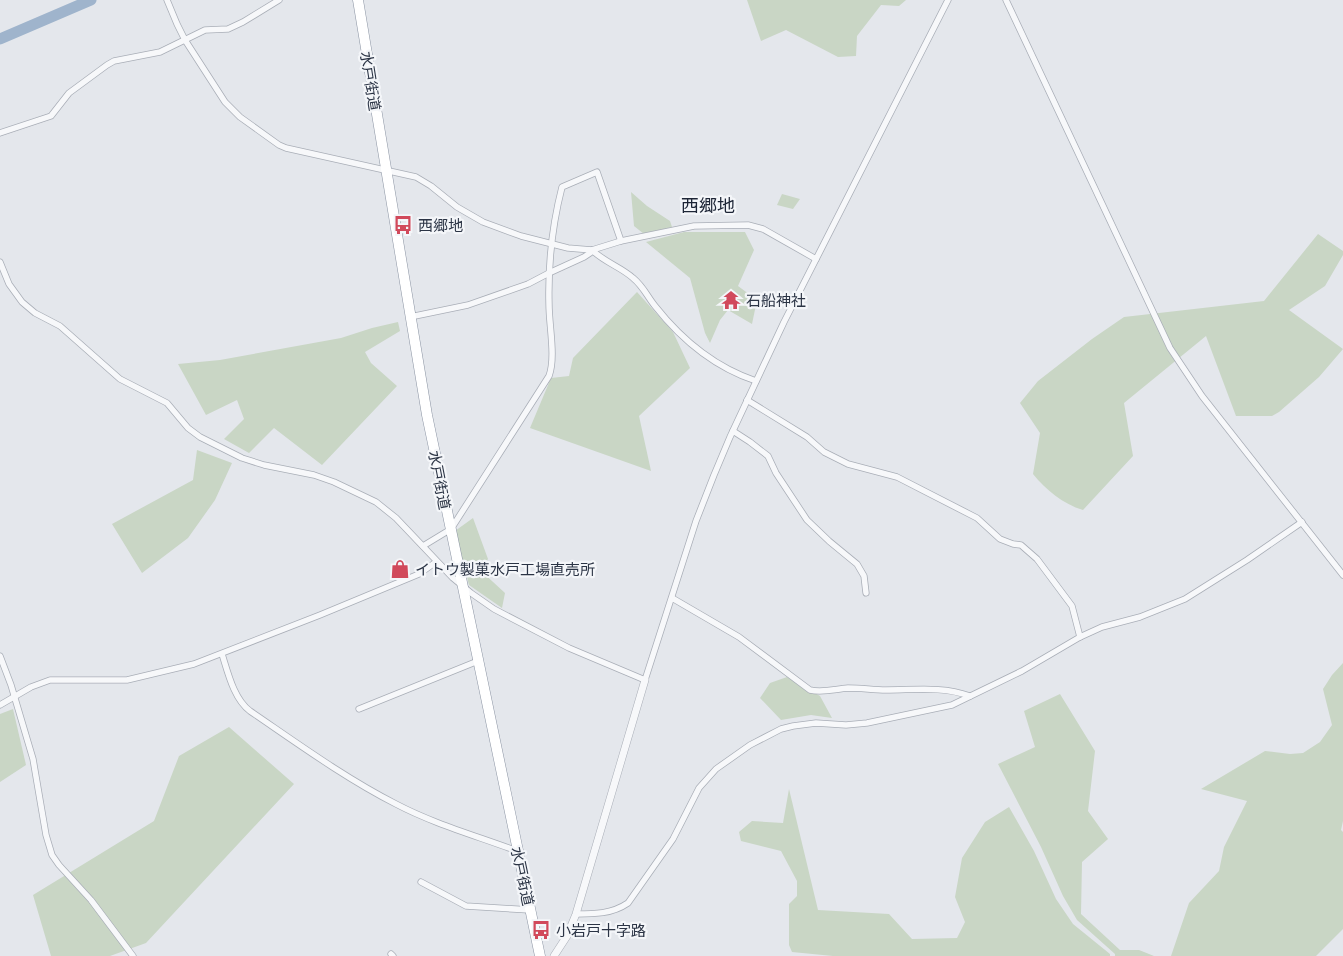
<svg xmlns="http://www.w3.org/2000/svg" width="1343" height="956" viewBox="0 0 1343 956" font-family="'Open Sans','Noto Sans JP',sans-serif">
  <rect width="100%" height="100%" fill="#e4e7ec"/>
  <g fill="#c9d6c5">
    <polygon points="747,0 906,0 899,6 881,5 857,36 856,56 838,57 786,30 761,41"/>
    <polygon points="631,192 647,206 670,221 672,227 644,234 634,226"/>
    <polygon points="782,194 800,199 793,209 777,205"/>
    <polygon points="684,232 745,232 754,250 738,286 757,300 752,324 728,310 720,320 710,343 705,333 690,278 646,242"/>
    <path d="M1318 234 1343 251V255L1325 286 1289 310 1343 349 1319 377 1279 412 1272 416H1236L1206 336 1124 403 1133 456 1083 510C1063 504 1046 490 1033 474L1040 433 1020 403 1038 381 1092 339 1124 317 1264 301Z"/>
    <polygon points="637,292 673,332 690,368 639,416 651,471 530,428 551,378 569,376 573,358"/>
    <polygon points="398,322 400,331 365,352 371,363 397,386 322,465 274,428 249,453 224,439 244,419 237,400 206,415 178,364 220,360 341,338 372,328"/>
    <polygon points="197,450 232,463 215,500 188,538 142,573 112,524 193,480"/>
    <polygon points="473,518 488,559 480,570 505,593 502,608 469,585 455,531"/>
    <polygon points="1343,663 1343,821 1341,830 1343,832 1343,929 1316,956 1171,956 1189,903 1219,871 1224,847 1247,801 1201,789 1265,751 1290,754 1303,753 1320,742 1332,725 1323,689 1332,675"/>
    <polygon points="787,677 820,696 832,718 811,715 781,720 760,698 770,683"/>
    <polygon points="1060,694 1095,751 1088,811 1108,839 1082,862 1081,914 1120,950 1139,950 1154,956 1115,956 1115,954 1077,920 1063,896 1041,847 998,764 1035,747 1024,711"/>
    <polygon points="13,709 26,765 0,782 0,714"/>
    <polygon points="229,727 294,784 146,943 110,956 51,956 33,895 154,821 179,756"/>
    <polygon points="789,789 818,910 889,914 912,939 957,938 965,922 955,897 962,858 985,822 1009,807 1034,851 1056,899 1073,924 1110,954 1110,956 833,956 792,952 789,945 789,904 797,896 797,881 781,851 741,841 739,832 752,821 783,823"/>
  </g>
  <g fill="none" stroke-linecap="round" stroke-linejoin="round">
    <polyline stroke="#9fb4cc" stroke-width="11" points="0,39 91,0"/>
    <g stroke="#a9aeb7" stroke-width="7">
      <g id="minor">
        <polyline points="167,0 177,24 185,40 225,102 240,117 279,145 286,148 416,177 431,186 457,207 483,222 521,236 568,248 592,250 621,241 694,226 748,225 763,229 816,259"/>
        <polyline points="1006,0 1170,348 1202,396 1343,575"/>
        <polyline points="0,133 51,116 69,93 107,65 114,61 160,52 205,30 228,29 243,22 279,0"/>
        <polyline points="0,262 9,284 22,302 35,313 60,326 120,379 167,403 188,428 200,437 242,458 264,465 314,475 334,482 376,502 396,518 453,578 471,593 494,609 569,648 645,680 696,521 714,475 730,437 784,322 948,0"/>
        <path d="M410 317 468 305 528 284 549 273 584 257 590 253 592 250C604 262 621 267 633 278 643 286 647 296 655 306 681 339 714 367 756 381"/>
        <polyline points="747,400 807,437 824,452 848,464 897,477 977,518 1000,539 1013,544 1021,545 1037,559 1072,606 1080,637"/>
        <polyline points="733,431 750,442 768,456 776,473 807,520 829,541 857,564 864,576 866,593"/>
        <path d="M423 546 451 529 549 376C556 357 549 326 549 304 548 264 552 226 562 187L597 172 621 241"/>
        <path d="M672 598 739 637 810 690C823 693 835 689 848 688 861 688 874 690 886 690 915 690 943 686 970 696"/>
        <path d="M222 654C228 673 234 699 250 711 297 743 345 778 396 804 434 824 477 836 517 851"/>
        <polyline points="0,656 11,685 33,759 46,835 52,855 59,865 91,900 133,956"/>
        <polyline points="0,705 31,687 50,680 127,680 194,664 320,615 419,574 436,562"/>
        <polyline points="359,709 478,661"/>
        <polyline points="421,882 466,906 530,910"/>
        <path d="M576 914C594 914 612 914 628 903L673 839 699 788 716 769 750 745 781 729 793 726 816 723 846 725 867 723 952 705 1022 671 1080 637 1102 627 1140 617 1185 599 1247 560 1302 522"/>
        <polyline points="391,954 393,956"/>
      </g>
    </g>
    <g stroke="#a9aeb7" stroke-width="8">
      <polyline id="tertiary" points="554,956 567,936 576,914 645,680"/>
    </g>
    <g stroke="#8b94a3" stroke-width="11">
      <polyline id="trunk" points="358,0 427,415 540,956"/>
    </g>
    <use href="#minor" stroke="#f7f8fa" stroke-width="5.5"/>
    <use href="#tertiary" stroke="#f7f8fa" stroke-width="7"/>
    <use href="#trunk" stroke="#fff" stroke-width="10"/>
  </g>
  <defs>
    <g id="bus-bare" transform="scale(1.5)"><path d="M-5-6H5V4H4V6H2V4H-2V6H-4V4H-5ZM-3.5-4V0h7V-4ZM-3.5 1.2v1.5H-2V1.2ZM2 1.2v1.5H3.5V1.2Z" fill="#d1495b" stroke="#f4f6f9" stroke-width="2.5" paint-order="stroke"/></g>
    <g id="temple-bare" transform="scale(1.5)"><path d="M0-6L5-2H3V0L6.5 2.5H4V6H1.5V3h-3V6H-4V2.5H-6.5L-3 0V-2H-5Z" fill="#d1495b" stroke="#f4f6f9" stroke-width="2.5" paint-order="stroke"/></g>
    <g id="shop-bare" transform="scale(1.5)"><path d="M-5-2.5h2.3a2.7 3.5 0 0 1 5.4 0H5L5.5 6h-11ZM-1.5-2.5h3a1.5 2.3 0 0 0-3 0Z" fill="#d1495b" stroke="#f4f6f9" stroke-width="2.5" paint-order="stroke"/></g>
  </defs>
  <g fill-rule="evenodd">
    <use href="#bus-bare" x="403" y="225"/>
    <use href="#temple-bare" x="731" y="300"/>
    <use href="#shop-bare" x="400" y="569"/>
    <use href="#bus-bare" x="541" y="930"/>
  </g>
  <g text-anchor="middle" dominant-baseline="central" stroke-width="4.5" stroke-linejoin="round" paint-order="stroke">
    <g font-size="15" fill="#2b3445" stroke="#f4f6f9">
      <text transform="translate(371 81) rotate(81)">水戸街道</text>
      <text transform="translate(440 480) rotate(79)">水戸街道</text>
      <text transform="translate(523 876) rotate(78)">水戸街道</text>
    </g>
    <g font-size="15" fill="#2b3445" stroke="#f4f6f9" text-anchor="start">
      <text x="418" y="225">西郷地</text>
      <text x="746" y="300">石船神社</text>
      <text x="415" y="569">イトウ製菓水戸工場直売所</text>
      <text x="556" y="930">小岩戸十字路</text>
    </g>
    <g font-size="18" fill="#1d2536" stroke="#f4f6f9">
      <text x="708" y="205">西郷地</text>
    </g>
  </g>
</svg>
